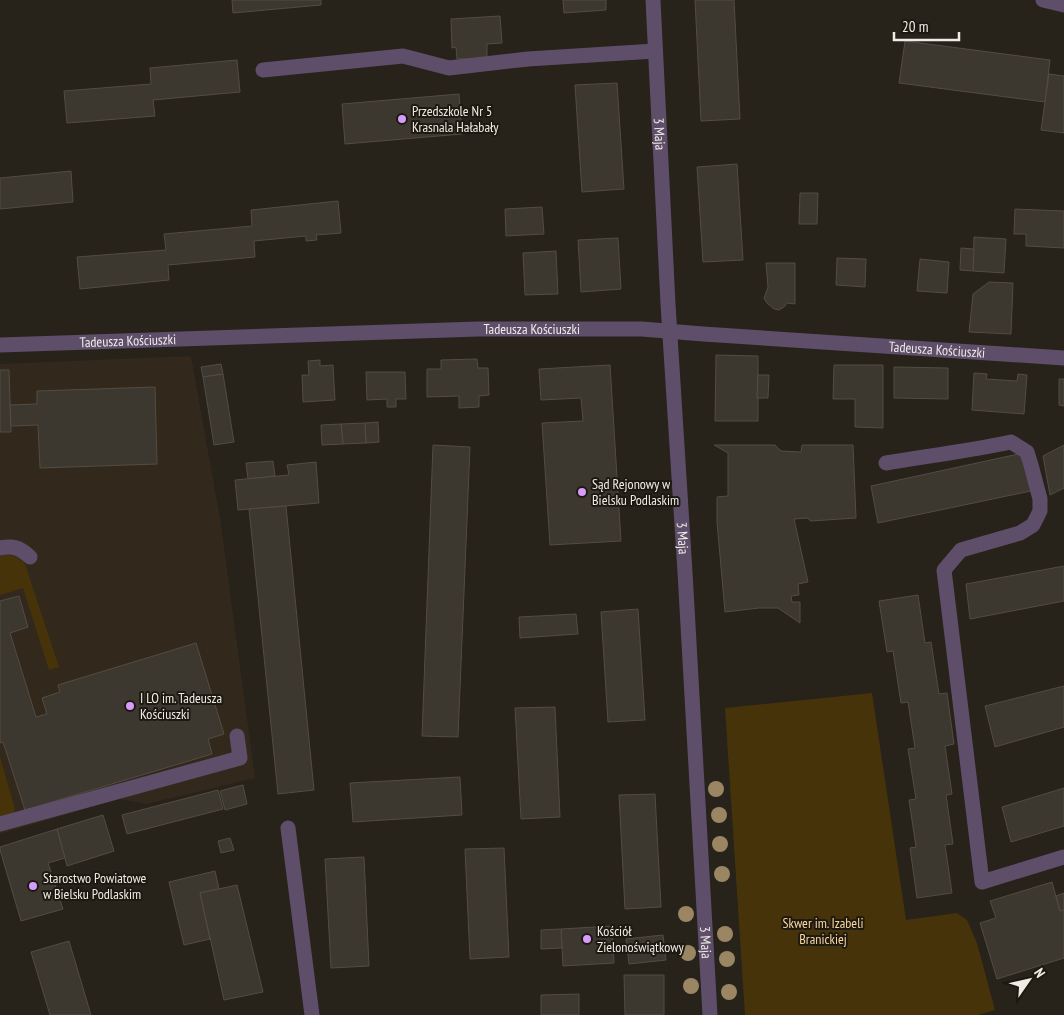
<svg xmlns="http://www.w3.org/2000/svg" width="1064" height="1015" viewBox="0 0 1064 1015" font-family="'PT Sans Narrow',sans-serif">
  <rect width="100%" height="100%" fill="#27221a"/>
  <polygon fill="#32291c" points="191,356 220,518 255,778 147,804 119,799 0,834 0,364"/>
  <g fill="#47330a">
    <path d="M5 555C14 555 19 557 25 564L59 667 49 670 23 588 0 595V556Z"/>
    <polygon points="872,693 906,920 957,913 967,920 977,943 995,1010 978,1015 745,1015 725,708"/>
    <polygon points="0,757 15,809 13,815 0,818"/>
  </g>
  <g fill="#3d382f" stroke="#524c43">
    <polygon points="232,0 321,0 321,5 233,13"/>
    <polygon points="563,0 606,0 606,10 564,13"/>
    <polygon points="695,0 734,0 740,119 701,121"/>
    <polygon points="500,16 502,43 487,44 487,58 457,59 456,47 452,48 451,19"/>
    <polygon points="905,41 1050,60 1045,102 899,83"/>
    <polygon points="237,60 240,92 153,100 155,116 67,123 64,91 151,84 150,68"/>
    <polygon points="1049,74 1064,76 1064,133 1041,130"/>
    <polygon points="617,83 624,189 582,192 575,85"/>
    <polygon points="459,94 462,134 345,144 342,104"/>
    <polygon points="737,164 743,260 703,262 697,167"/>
    <polygon points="71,171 73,202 0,209 0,178"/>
    <polygon points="800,193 818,193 817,224 799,224"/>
    <polygon points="338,201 341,233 316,235 317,240 306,241 306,236 254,241 255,257 168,265 169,280 80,289 77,257 166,250 164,234 252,226 251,210"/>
    <polygon points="542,207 544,234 506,236 505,209"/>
    <polygon points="1015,209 1064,211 1064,248 1026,246 1026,234 1014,234"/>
    <polygon points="974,237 1006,239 1004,273 973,271"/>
    <polygon points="618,238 621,289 581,292 578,240"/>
    <polygon points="961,248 974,249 973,271 960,270"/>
    <polygon points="556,251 558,294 525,295 523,253"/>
    <polygon points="837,258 866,259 865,287 836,285"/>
    <polygon points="920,259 949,262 947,293 917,291"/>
    <polygon points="766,263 795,263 795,304 787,303 784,307 779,310 774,309 767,303 764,298 768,287"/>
    <polygon points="989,282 1013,283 1011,334 969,332 973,294"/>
    <polygon points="716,355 758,356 758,421 715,421"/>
    <polygon points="477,359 478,368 488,368 489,395 479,396 479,407 459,408 459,396 427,397 427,369 441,369 441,360"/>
    <polygon points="320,360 320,366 333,365 335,400 303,402 302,375 309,375 308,361"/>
    <polygon points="221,364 223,374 203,377 201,367"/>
    <polygon points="610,365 621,541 550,545 542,423 583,421 581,398 541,400 539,369"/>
    <polygon points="834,365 883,365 883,428 855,427 855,399 833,399"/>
    <polygon points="894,367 948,368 948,399 894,398"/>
    <polygon points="0,370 9,370 11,432 0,432"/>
    <polygon points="366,372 405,372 406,399 396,399 396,407 387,407 387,399 367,400"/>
    <polygon points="974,373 987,374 986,379 1017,381 1018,374 1027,375 1024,414 972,410"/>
    <polygon points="223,374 234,442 214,445 203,377"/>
    <polygon points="758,375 769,375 768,398 757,398"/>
    <polygon points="1059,379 1064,379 1064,406 1059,405"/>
    <polygon points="155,387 157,464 40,468 38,425 11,426 10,405 37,404 37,391"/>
    <polygon points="378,422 379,442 366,443 365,423"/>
    <polygon points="365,423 366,443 343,444 341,424"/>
    <polygon points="341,424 343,444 322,445 321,425"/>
    <polygon points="433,445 470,447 458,737 422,736"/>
    <polygon points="714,445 775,445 781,451 801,452 802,445 853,445 856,518 811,521 807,518 794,519 808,582 798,584 799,595 791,596 792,602 800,602 800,623 778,608 759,608 725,612 717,522 717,497 728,496 728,453"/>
    <polygon points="1064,445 1064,488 1050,495 1043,456"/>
    <polygon points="1023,453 1031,491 878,523 871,486"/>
    <polygon points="273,461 275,476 248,479 246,463"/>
    <polygon points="316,462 319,503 238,510 235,480 289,475 287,465"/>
    <polygon points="286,506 314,790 278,794 249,509"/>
    <polygon points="1064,566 1064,601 970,619 966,584"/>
    <polygon points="918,595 925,643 931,642 939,694 947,693 954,744 945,746 952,794 946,795 953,844 945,845 952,893 917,898 910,848 916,847 909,800 916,799 908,749 915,748 908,702 901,703 893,651 887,652 879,601"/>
    <polygon points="19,596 28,627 10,633 36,717 47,714 42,698 60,692 58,685 196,643 224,734 208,739 212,754 25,810 3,742 0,743 0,601"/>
    <polygon points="638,609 645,720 608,722 601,612"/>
    <polygon points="576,614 578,634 520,638 519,617"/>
    <polygon points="1064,686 1064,727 995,747 985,706"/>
    <polygon points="555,707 560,817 521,819 515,708"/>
    <polygon points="460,777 462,815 353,822 350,783"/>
    <polygon points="243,785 247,804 225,810 220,791"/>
    <polygon points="1064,788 1064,826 1011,842 1002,807"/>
    <polygon points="218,790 223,809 127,834 122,815"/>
    <polygon points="655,794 661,907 625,909 619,795"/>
    <polygon points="103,815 114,851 67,866 57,829"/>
    <polygon points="57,829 65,858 48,863 63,909 21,921 0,850 0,847"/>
    <polygon points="230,838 234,850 221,853 218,841"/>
    <polygon points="504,848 509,957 470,959 465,849"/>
    <polygon points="364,857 369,966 331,968 325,859"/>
    <polygon points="215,871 219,889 200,893 210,939 184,945 169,882"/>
    <polygon points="1052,882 1060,911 1064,910 1064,958 997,979 980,923 996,918 990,901"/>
    <polygon points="237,885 263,992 224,1000 200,893"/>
    <polygon points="1064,893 1064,910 1060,911 1056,896"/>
    <polygon points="612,926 614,963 563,966 561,929"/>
    <polygon points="561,929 562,948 541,949 541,930"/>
    <polygon points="663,935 666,960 629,964 626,939"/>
    <polygon points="69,941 91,1015 50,1015 31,952"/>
    <polygon points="624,975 664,975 664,1015 625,1015"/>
    <polygon points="579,994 579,1015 541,1015 541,995"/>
  </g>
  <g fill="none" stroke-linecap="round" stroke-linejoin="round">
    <g stroke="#5e4e6a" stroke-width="15">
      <path id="s1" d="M653 0 668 304 685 572 710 1015"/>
      <polyline points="1043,0 1064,5"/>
      <polyline points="263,70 403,56 449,68 528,59 655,51"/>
      <path id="s2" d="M0 345 478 329H642L703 334 1064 358"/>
      <path d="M886 463C927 456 969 451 1011 442L1027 452 1031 465 1040 499V511L1033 525 1020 533 961 550 944 570 982 882 1064 857"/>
      <path d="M0 548C13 545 20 548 30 557"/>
      <polyline points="0,824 240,758 237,736"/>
      <polyline points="288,828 312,1015"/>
    </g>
  </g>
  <g fill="#9a8663">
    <circle cx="716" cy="789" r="8"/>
    <circle cx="719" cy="815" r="8"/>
    <circle cx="720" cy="844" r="8"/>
    <circle cx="722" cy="874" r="8"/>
    <circle cx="686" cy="914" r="8"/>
    <circle cx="725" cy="934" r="8"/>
    <circle cx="688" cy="953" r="8"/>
    <circle cx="727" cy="959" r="8"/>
    <circle cx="691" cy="986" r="8"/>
    <circle cx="729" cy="992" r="8"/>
  </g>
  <g fill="#d59cfb" stroke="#1d1911" stroke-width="2">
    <circle cx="402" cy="119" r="5"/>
    <circle cx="582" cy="492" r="5"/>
    <circle cx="130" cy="706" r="5"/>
    <circle cx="33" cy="886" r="5"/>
    <circle cx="587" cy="939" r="5"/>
  </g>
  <g text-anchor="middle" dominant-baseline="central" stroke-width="4" stroke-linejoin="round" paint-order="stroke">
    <g font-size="14" fill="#efece6" stroke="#1d1911" text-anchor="start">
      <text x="412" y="111">Przedszkole Nr 5<tspan x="412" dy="16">Krasnala Hałabały</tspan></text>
      <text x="592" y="484">Sąd Rejonowy w<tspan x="592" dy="16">Bielsku Podlaskim</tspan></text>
      <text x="140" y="698">I LO im. Tadeusza<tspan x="140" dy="16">Kościuszki</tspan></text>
      <text x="43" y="878">Starostwo Powiatowe<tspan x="43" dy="16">w Bielsku Podlaskim</tspan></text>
      <text x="597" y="931">Kościół<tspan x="597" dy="16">Zielonoświątkowy</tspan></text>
    </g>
    <g font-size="14" fill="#efece6" stroke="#1d1911">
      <text stroke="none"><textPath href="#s1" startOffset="134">3 Maja</textPath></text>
      <text stroke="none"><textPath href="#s2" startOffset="532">Tadeusza Kościuszki</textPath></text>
      <text stroke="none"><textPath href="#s2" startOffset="128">Tadeusza Kościuszki</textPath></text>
      <text stroke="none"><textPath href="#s2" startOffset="938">Tadeusza Kościuszki</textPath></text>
      <text stroke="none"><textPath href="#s1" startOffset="539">3 Maja</textPath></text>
      <text stroke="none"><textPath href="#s1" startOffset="944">3 Maja</textPath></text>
    </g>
    <g font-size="14" fill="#f9d79e" stroke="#1d1911">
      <text x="823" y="923">Skwer im. Izabeli<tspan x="823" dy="16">Branickiej</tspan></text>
    </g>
  </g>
  <g transform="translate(1029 980) rotate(56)" stroke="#1d1911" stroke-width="4" paint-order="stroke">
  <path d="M0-4L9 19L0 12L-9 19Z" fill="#efece6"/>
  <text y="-8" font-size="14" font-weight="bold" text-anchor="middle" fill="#efece6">N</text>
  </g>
  <path d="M894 32v8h65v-8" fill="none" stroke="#efece6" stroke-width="2.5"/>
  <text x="902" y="32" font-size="15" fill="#efece6" stroke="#1d1911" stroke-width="4" paint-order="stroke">20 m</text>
</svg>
